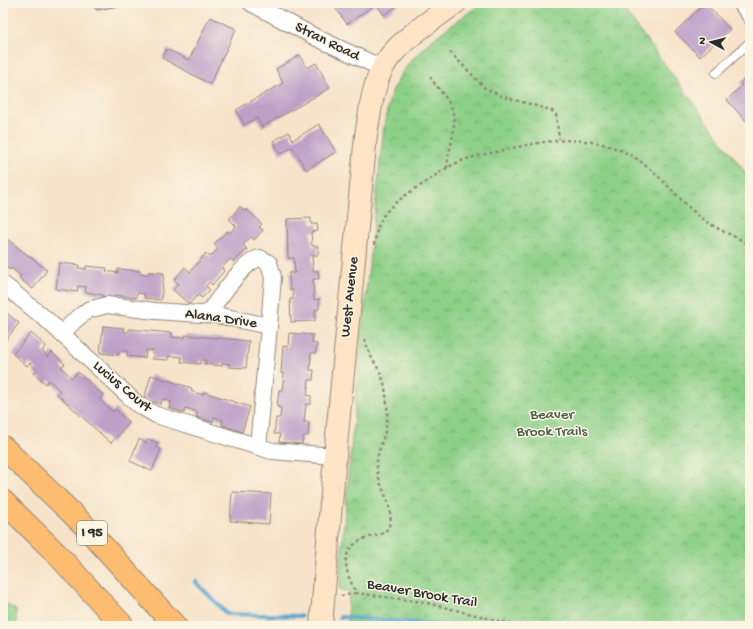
<svg xmlns="http://www.w3.org/2000/svg" width="753" height="629" viewBox="0 0 753 629" font-family="'Gochi Hand',sans-serif">
  <defs>
    <pattern id="wetland-marsh" width="20" height="14" patternUnits="userSpaceOnUse"><rect width="20" height="14" fill="#8dd088"/><path d="M1 5h8M5 5V1M11 12h8M15 12V8" fill="none" stroke="#73a96f"/></pattern>
    <pattern id="park-crowns" width="20" height="18" patternUnits="userSpaceOnUse"><rect width="20" height="18" fill="#8dd088"/><path d="M2 6a3 3 0 1 1 6 0M12 15a3 3 0 1 1 6 0" fill="none" stroke="#73a96f"/></pattern>
  </defs>
  <rect width="100%" height="100%" fill="#fcf5e5"/>
  <filter id="ink" filterUnits="userSpaceOnUse"><feTurbulence type="fractalNoise" baseFrequency=".025" numOctaves="2"/><feDisplacementMap in="SourceGraphic" scale="8" xChannelSelector="R" yChannelSelector="G"/><feConvolveMatrix kernelMatrix="1 2 1 2 8 2 1 2 1" color-interpolation-filters="sRGB"/></filter>
  <filter id="wash" filterUnits="userSpaceOnUse"><feTurbulence type="fractalNoise" baseFrequency=".012" numOctaves="4" result="noise"/><feDisplacementMap in="SourceGraphic" scale="16" xChannelSelector="R" yChannelSelector="G"/><feGaussianBlur stdDeviation="0.9" result="paint"/><feColorMatrix in="noise" values="0 0 0 0 0 0 0 0 0 0 0 0 0 0 0 0 0 1.4 0 .05"/><feComposite in="paint" operator="in"/></filter>
  <g filter="url(#wash)">
    <rect width="100%" height="100%" fill="#f6e3c9"/>
    <polygon fill="url(#wetland-marsh)" stroke="#5c7e5a" points="3,602 16,610 17,626 3,626"/>
    <path fill="url(#park-crowns)" stroke="#5c7e5a" d="M482 3H619L750 179V626H347L349 591 340 590 341 557 361 341 384 125C387 114 388 102 392 92 408 52 449 27 482 3Z"/>
    <g fill="none" stroke-linecap="round" stroke-linejoin="round">
      <g stroke="#58a5d1" stroke-width="4">
        <polyline points="195,581 227,614 302,616"/>
        <polyline points="340,617 462,626"/>
      </g>
    </g>
    <g id="blocks">
      <g fill="#bda0c8">
        <polygon points="92,3 130,3 130,4 97,10"/>
        <polygon points="332,3 401,3 384,15 376,4 347,24"/>
        <polygon points="705,3 730,29 700,57 675,32"/>
        <polygon points="210,17 236,29 210,84 162,58 167,49 189,60"/>
        <polygon points="300,55 307,68 316,63 330,88 262,127 257,118 244,125 236,110 283,83 276,69"/>
        <polygon points="750,73 750,122 749,124 727,100 742,85 740,83"/>
        <polygon points="319,124 336,152 306,170 293,147 280,154 273,141 289,132 293,140"/>
        <polygon points="240,207 245,211 246,209 262,224 259,227 263,230 254,240 251,237 243,245 247,249 234,262 230,259 222,268 224,271 212,285 209,282 206,286 210,290 202,298 198,295 189,304 173,290 178,284 174,280 185,267 190,272 206,253 210,257 218,249 214,244 227,231 230,233 236,226 229,219"/>
        <polygon points="311,218 311,224 317,224 318,231 311,232 312,246 318,246 318,255 312,255 313,271 318,271 319,279 313,279 314,300 319,299 319,309 315,310 315,321 291,322 290,299 293,299 293,290 290,290 289,273 295,273 294,258 288,258 287,219"/>
        <polygon points="3,236 47,270 33,289 19,278 21,276 11,268 10,270 3,265"/>
        <polygon points="59,263 79,265 78,268 86,269 86,266 107,268 106,271 118,273 118,269 140,271 140,274 148,275 148,272 164,273 161,300 144,298 145,294 137,293 136,298 115,295 115,298 103,297 103,295 85,292 86,287 78,286 77,292 56,289"/>
        <polygon points="3,310 19,323 3,344"/>
        <polygon points="103,326 124,328 124,332 129,332 129,329 172,333 172,337 185,338 185,335 249,341 246,368 229,367 230,364 222,363 222,366 205,364 206,360 201,360 200,364 181,362 182,357 169,356 168,360 152,359 153,350 146,350 145,358 127,356 127,351 119,351 119,355 100,353"/>
        <polygon points="31,333 46,346 42,351 48,357 52,352 65,364 61,367 72,378 78,372 103,395 100,400 113,412 115,409 129,423 111,443 57,394 60,391 49,380 46,384 34,373 37,370 30,363 27,366 13,354"/>
        <polygon points="289,333 313,335 312,343 317,344 316,353 311,353 310,370 314,370 313,380 309,380 307,395 311,396 311,404 306,404 304,422 309,422 308,436 303,436 302,444 279,442 280,434 274,434 276,418 280,418 281,408 277,407 279,390 282,390 284,374 281,373 283,346 288,347"/>
        <polygon points="151,375 192,388 191,391 203,395 204,392 250,407 242,432 222,425 223,420 214,417 213,422 196,417 198,412 186,408 184,413 169,408 171,402 162,399 161,404 144,399"/>
        <polygon points="139,439 146,443 148,439 158,443 156,447 161,449 152,471 130,461"/>
        <polygon points="232,492 271,494 269,524 230,521"/>
      </g>
    </g>
  </g>
  <g filter="url(#ink)">
    <use href="#blocks" fill-opacity="0" stroke="#90877a" stroke-width="1"/>
    <g fill="none" stroke-linecap="round" stroke-linejoin="round">
      <g stroke="#90877a" stroke-width="10">
        <g id="lane">
          <polyline points="736,3 750,22"/>
          <polyline points="716,73 750,42"/>
        </g>
      </g>
      <g stroke="#90877a" stroke-width="18">
        <g id="street">
          <polyline points="251,3 317,38 382,68"/>
          <polyline points="3,284 47,320 136,403 156,415 272,451 335,456"/>
          <path d="M207 314C219 300 243 261 260 258L269 263 273 277 269 326"/>
          <polyline points="62,334 74,321 88,310 107,305 155,311 216,315 269,326 258,447"/>
        </g>
      </g>
      <g stroke="#90877a" stroke-width="24">
        <path id="secondary" d="M321 626 335 456 366 135C370 113 372 89 382 69 394 43 433 20 455 3"/>
      </g>
      <g stroke="#90877a" stroke-width="24">
        <g id="highway">
          <polyline points="3,447 83,524 175,626"/>
          <polyline points="3,501 56,553 123,626"/>
        </g>
      </g>
      <g stroke="#90877a" stroke-width="2.5" stroke-dasharray="3 3" stroke-linecap="butt">
        <polyline points="450,52 485,88 504,97 551,110 556,115 559,139"/>
        <path d="M430 77C436 86 445 95 450 105 460 123 448 148 447 168"/>
        <path d="M374 245C376 235 378 224 383 216 393 203 409 192 423 184 435 176 446 167 459 162 472 156 487 154 500 151 541 141 582 133 622 151 654 165 673 195 700 217 715 229 733 235 750 245"/>
        <path d="M365 339C367 352 374 361 380 372 385 382 386 394 387 405 388 415 387 426 384 435 381 447 376 455 377 468 378 486 394 505 390 523 386 537 376 534 366 538 337 549 345 571 356 593L423 602 520 626"/>
        <polyline points="341,596 356,593"/>
      </g>
      <use href="#lane" stroke="#fff" stroke-width="8"/>
      <use href="#street" stroke="#fff" stroke-width="16"/>
      <use href="#secondary" stroke="#ffe4c6" stroke-width="22"/>
      <use href="#highway" stroke="#febc70" stroke-width="22"/>
    </g>
  </g>
  <g text-anchor="middle" dominant-baseline="central" stroke-width="3" stroke-linejoin="round" paint-order="stroke">
    <rect fill="#fcf5e5" stroke="#6a6863" stroke-width="1" x="77" y="521" width="30" height="24" rx="3"/>
    <g font-size="14" font-weight="bold" fill="#2b2b2b">
      <text x="92" y="533">I 95</text>
    </g>
    <g font-size="15" fill="#2b2b2b" stroke="#fcf5e5">
      <text transform="translate(327 42) rotate(26)">Stran Road</text>
      <text transform="translate(350 297) rotate(-84)">West Avenue</text>
      <text transform="translate(221 319) rotate(8)">Alana Drive</text>
      <text transform="translate(122 387) rotate(40)">Lucius Court</text>
      <text transform="translate(422 594) rotate(10)">Beaver Brook Trail</text>
    </g>
    <g font-size="15" fill="#485d47" stroke="#fcf5e5">
      <text x="552" y="415">Beaver<tspan x="552" dy="17">Brook Trails</tspan></text>
    </g>
  </g>
  <rect width="753" height="629" fill="none" stroke="#fcf5e5" stroke-width="16"/>
  <g transform="translate(711 42) rotate(277)" stroke="#fcf5e5" stroke-width="3" paint-order="stroke">
  <path d="M0-3L7 15L0 10L-7 15Z" fill="#2b2b2b"/>
  <text y="-6" font-size="11" font-weight="bold" text-anchor="middle" fill="#2b2b2b">N</text>
  </g>
</svg>
